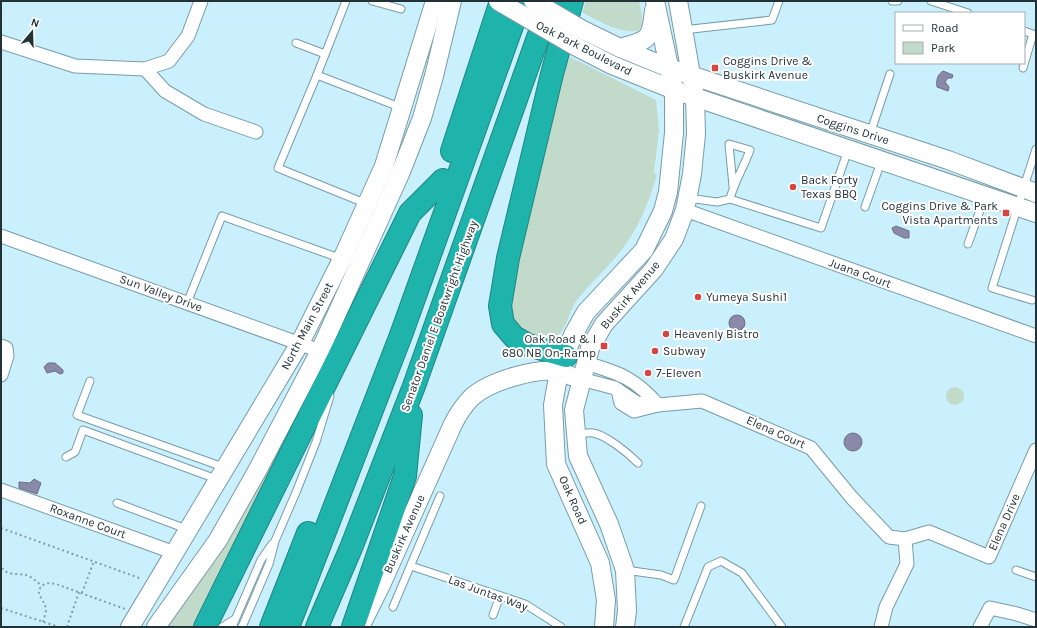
<svg xmlns="http://www.w3.org/2000/svg" width="1037" height="628" viewBox="0 0 1037 628" font-family="Karla,sans-serif">
  <rect width="100%" height="100%" fill="#caf0fe"/>
  <g fill="#c2dac9">
    <path d="M586 1H639C641 12 645 20 639 30 624 36 596 20 582 12Z"/>
    <path d="M570 57 656 100 659 131 654 172 657 175C649 201 640 226 623 248 609 267 591 282 577 300 568 312 568 329 554 339 540 347 530 336 520 328 518 325 513 322 511 319 497 290 551 119 562 78Z"/>
    <polygon points="363,286 205,627 157,627"/>
    <circle cx="955" cy="396" r="9"/>
  </g>
  <g fill="#8a89a9" stroke="#6b6f87">
    <path d="M943 71 953 75 952 78H948L945 82 949 87 948 91 937 87C936 81 937 75 943 71Z"/>
    <polygon points="896,226 909,231 909,238 904,238 894,233 892,228"/>
    <circle cx="737" cy="323" r="8"/>
    <polygon points="48,363 55,363 63,370 63,373 60,374 55,371 47,373 44,367"/>
    <circle cx="853" cy="442" r="9"/>
    <polygon points="34,479 41,483 37,494 19,488 19,482 30,483"/>
  </g>
  <g fill="none" stroke-linecap="round" stroke-linejoin="round">
    <g stroke="#789ca8" stroke-width="9">
      <g id="lane">
        <polyline points="372,1 401,9"/>
        <polyline points="892,1 898,1"/>
        <polyline points="931,1 968,13"/>
        <polyline points="683,30 772,20 779,1"/>
        <polyline points="296,43 325,54"/>
        <polyline points="1023,68 1033,34 1024,31"/>
        <polyline points="317,75 346,1"/>
        <polyline points="870,134 890,74"/>
        <polyline points="688,198 717,202 730,199 821,228 848,150"/>
        <path d="M730 199C734 182 744 167 750 150L729 144 733 186"/>
        <polyline points="367,204 278,168 317,75 402,108"/>
        <polyline points="865,207 881,162"/>
        <polyline points="968,244 985,196"/>
        <polyline points="1032,300 992,288 1036,149"/>
        <polyline points="187,303 222,216 342,259"/>
        <polyline points="90,381 77,415 226,468"/>
        <path d="M577 434C582 434 588 432 593 433 606 435 628 453 638 463"/>
        <polyline points="66,457 75,452 83,430 219,480"/>
        <polyline points="117,503 189,530"/>
        <polyline points="411,566 525,604 561,627"/>
        <polyline points="625,570 661,575 674,580 701,506"/>
        <polyline points="1016,570 1036,577"/>
        <polyline points="393,607 440,496"/>
        <polyline points="493,615 500,596"/>
        <polyline points="222,627 235,619"/>
        <polyline points="232,627 261,560 272,544"/>
        <polyline points="242,627 269,564 275,541 297,490 316,442 330,396"/>
        <polyline points="684,627 708,567 721,561 742,573 782,627"/>
      </g>
    </g>
    <g stroke="#789ca8" stroke-width="15">
      <g id="street">
        <polyline points="1,42 75,66 145,69 169,61 188,36 201,1"/>
        <polyline points="145,69 165,91 204,114 256,132"/>
        <polyline points="685,210 1036,336"/>
        <polyline points="1,236 320,351"/>
        <polyline points="1,346 6,348 7,356 1,375"/>
        <path d="M581 379 615 388 637 403 658 405C635 378 619 373 586 363"/>
        <polyline points="618,390 621,403 634,411 658,405 702,401 811,448 852,498 889,537 905,539"/>
        <polyline points="1,490 175,553"/>
        <polyline points="881,627 886,607 907,564 905,539 929,532 989,557 1036,450"/>
        <polyline points="980,627 990,608 1017,614 1036,620"/>
      </g>
    </g>
    <g stroke="#789ca8" stroke-width="20">
      <g id="secondary">
        <polyline points="581,29 620,48 669,68 948,160 1036,193"/>
        <polyline points="575,46 612,65 674,90 1036,213"/>
        <path d="M620 48C648 40 651 41 654 10"/>
        <path d="M363 621 381 585 453 424C458 414 464 405 472 397 490 381 535 368 559 371 563 372 567 374 571 376"/>
        <polyline points="130,627 300,343 342,259 384,166 435,1"/>
        <polyline points="156,627 218,540 257,471 320,351 400,174 422,118 434,76 452,1"/>
        <polyline points="604,627 606,600 600,563 556,464 553,405 559,371 573,335 586,312 644,250 663,211 668,192 674,133 674,90 655,1"/>
        <polyline points="625,627 627,611 625,570 609,524 578,456 574,410 590,348 604,324 654,269 674,239 685,210 692,174 696,134 695,97 678,1"/>
      </g>
    </g>
    <g stroke="#208682" stroke-width="24">
      <g id="highway">
        <polyline points="452,151 501,1"/>
        <polyline points="566,356 528,345 514,337 503,324 500,306 508,258 552,74 572,1"/>
        <polyline points="205,627 410,213 443,180"/>
        <polyline points="271,627 308,533"/>
        <polyline points="288,627 401,335 521,1"/>
        <polyline points="317,627 351,548 414,386 551,1"/>
        <polyline points="353,627 405,476 411,415"/>
      </g>
    </g>
    <g stroke="#829ea9" stroke-width="2" stroke-dasharray="2 3" stroke-linecap="butt">
      <polyline points="1,528 142,579"/>
      <path d="M2 568C8 576 17 573 26 575 32 577 37 582 42 586"/>
      <polyline points="82,593 94,561"/>
      <polyline points="1,608 59,627"/>
      <path d="M43 622C44 618 46 613 46 609 44 597 31 593 46 583L56 584 125 609"/>
      <polyline points="67,627 79,592"/>
    </g>
    <use href="#lane" stroke="#fff" stroke-width="7"/>
    <use href="#street" stroke="#fff" stroke-width="13"/>
    <use href="#secondary" stroke="#fff" stroke-width="18"/>
    <use href="#highway" stroke="#1eb3ab" stroke-width="22"/>
    <g stroke="#789ca8" stroke-width="20" stroke-linecap="butt">
      <g id="secondary-bridge">
        <polyline points="498,1 575,46"/>
        <polyline points="533,1 581,29"/>
      </g>
    </g>
    <use href="#secondary-bridge" stroke="#fff" stroke-width="18"/>
  </g>
  <g fill="#d54641" stroke="#fff" stroke-width="1.5">
    <rect x="711" y="64" width="8" height="8" rx="2"/>
    <circle cx="793" cy="187" r="4"/>
    <rect x="1002" y="209" width="8" height="8" rx="2"/>
    <circle cx="698" cy="297" r="4"/>
    <circle cx="666" cy="334" r="4"/>
    <rect x="600" y="342" width="8" height="8" rx="2"/>
    <circle cx="655" cy="351" r="4"/>
    <circle cx="648" cy="373" r="4"/>
  </g>
  <g text-anchor="middle" dominant-baseline="central" stroke-width="4" stroke-linejoin="round" paint-order="stroke">
    <g font-size="12" fill="#233237" stroke="#fff">
      <text transform="translate(584 48) rotate(27)">Oak Park Boulevard</text>
      <text transform="translate(853 129) rotate(18)">Coggins Drive</text>
      <text transform="translate(860 273) rotate(20)">Juana Court</text>
      <text transform="translate(161 293) rotate(20)">Sun Valley Drive</text>
      <text transform="translate(630 295) rotate(-50)">Buskirk Avenue</text>
      <text transform="translate(439 316) rotate(-70)">Senator Daniel E Boatwright Highway</text>
      <text transform="translate(307 326) rotate(-62)">North Main Street</text>
      <text transform="translate(776 432) rotate(24)">Elena Court</text>
      <text transform="translate(573 500) rotate(66)">Oak Road</text>
      <text transform="translate(88 521) rotate(20)">Roxanne Court</text>
      <text transform="translate(1004 522) rotate(-66)">Elena Drive</text>
      <text transform="translate(404 534) rotate(-66)">Buskirk Avenue</text>
      <text transform="translate(488 593) rotate(20)">Las Juntas Way</text>
    </g>
    <g font-size="12" fill="#233237" stroke="#fff" text-anchor="start">
      <text x="723" y="61">Coggins Drive &amp;<tspan x="723" dy="14">Buskirk Avenue</tspan></text>
      <text x="801" y="180">Back Forty<tspan x="801" dy="14">Texas BBQ</tspan></text>
      <text x="998" y="206" text-anchor="end">Coggins Drive &amp; Park<tspan x="998" dy="14">Vista Apartments</tspan></text>
      <text x="706" y="297">Yumeya Sushi1</text>
      <text x="674" y="334">Heavenly Bistro</text>
      <text x="596" y="339" text-anchor="end">Oak Road &amp; I<tspan x="596" dy="14">680 NB On-Ramp</tspan></text>
      <text x="663" y="351">Subway</text>
      <text x="656" y="373">7-Eleven</text>
    </g>
  </g>
  <rect width="1037" height="628" fill="none" stroke="#233237" stroke-width="4"/>
  <rect x="895" y="12" width="130" height="52" fill="#ffffff" stroke="#a7adaf"/>
  <rect x="903" y="25" width="20" height="6" fill="#ffffff" stroke="#a7adaf"/>
  <text x="931" y="32" font-size="12" fill="#233237">Road</text>
  <rect x="903" y="42" width="20" height="12" fill="#c2dac9" stroke="#a7adaf"/>
  <text x="931" y="52" font-size="12" fill="#233237">Park</text>
  <g transform="translate(32 32) rotate(19)" stroke="#ffffff" stroke-width="3" paint-order="stroke">
  <path d="M0-3L7 15L0 10L-7 15Z" fill="#233237"/>
  <text y="-6" font-size="11" font-weight="bold" text-anchor="middle" fill="#233237">N</text>
  </g>
</svg>
